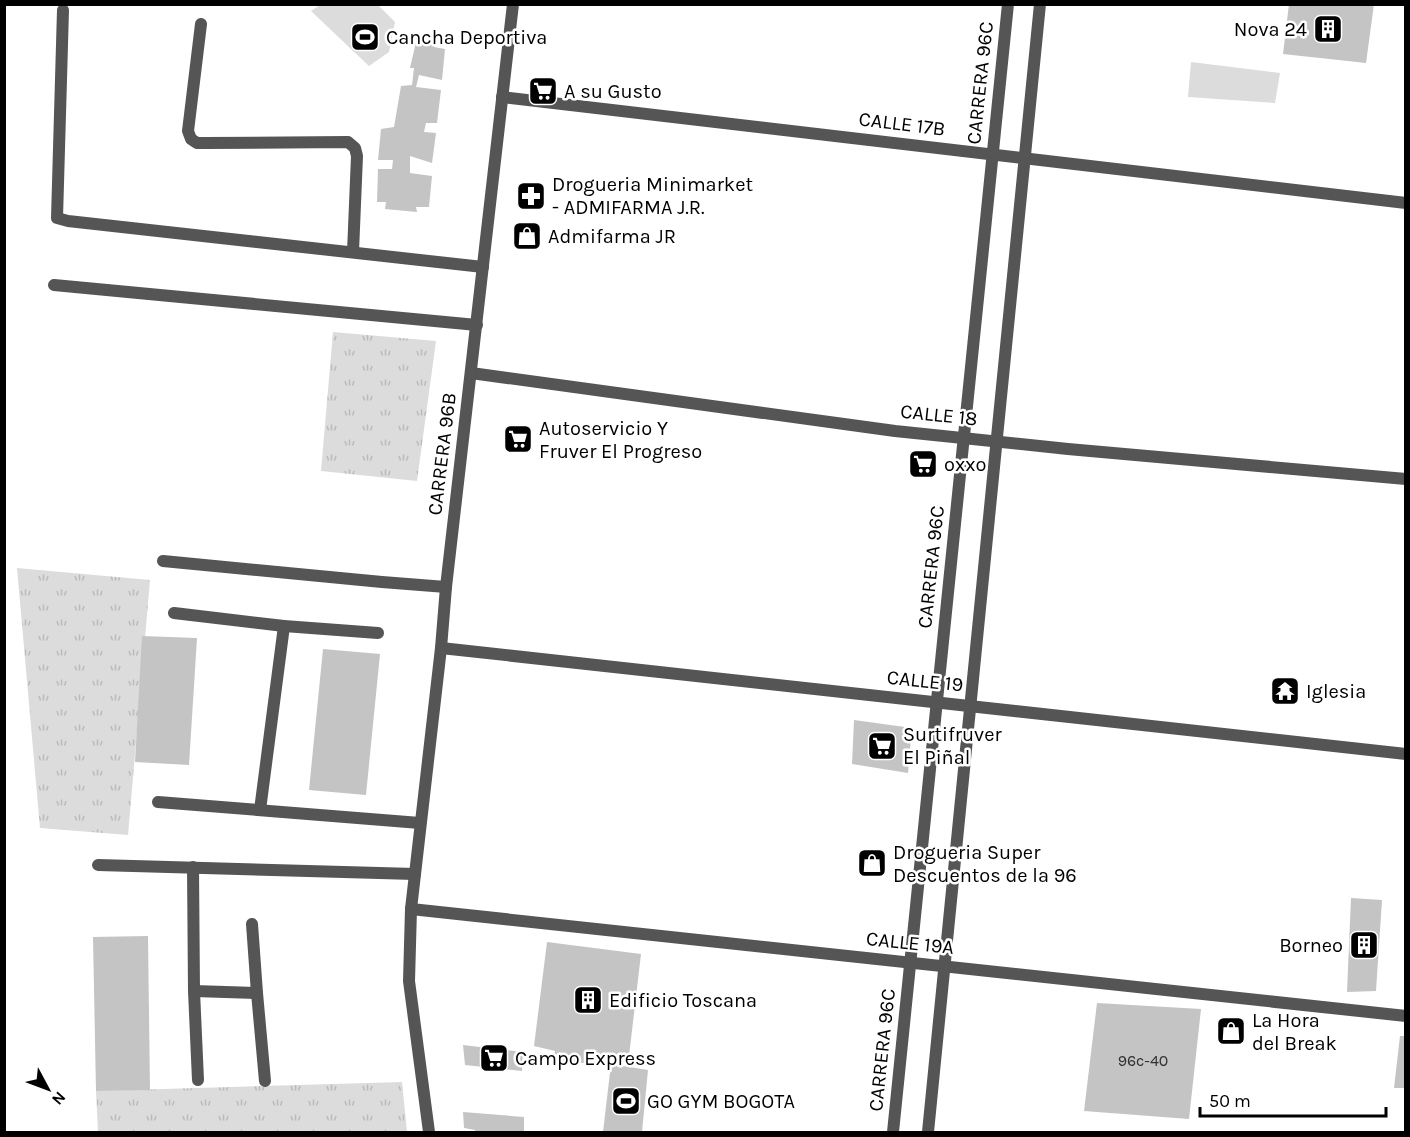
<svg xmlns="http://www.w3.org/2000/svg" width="1410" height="1137" viewBox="0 0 1410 1137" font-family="Karla,sans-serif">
  <defs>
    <pattern id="grass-tufts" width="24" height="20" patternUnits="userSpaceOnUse" patternTransform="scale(1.5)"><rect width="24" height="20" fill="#dcdcdc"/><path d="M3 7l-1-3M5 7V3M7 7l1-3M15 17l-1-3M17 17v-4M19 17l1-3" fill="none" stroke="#bbb"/></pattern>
  </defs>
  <rect width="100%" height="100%" fill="#fff"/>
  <g fill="url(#grass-tufts)">
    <polygon points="333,332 436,341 417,481 321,471"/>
    <polygon points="17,568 150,580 128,835 40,828"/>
    <polygon points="402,1082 407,1132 98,1132 96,1091"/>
  </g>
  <g fill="#dcdcdc">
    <polygon points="320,5 378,5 395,22 389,52 369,66 311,11"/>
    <polygon points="1191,62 1280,73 1275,103 1188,97"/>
  </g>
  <g fill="#c4c4c4">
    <polygon points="1289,4 1374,4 1366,63 1283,54"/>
    <polygon points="417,38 435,42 434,47 445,49 442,80 419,75 416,87 441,90 437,123 426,123 424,132 436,133 432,163 410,156 410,173 432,176 429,207 416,207 417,212 385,209 386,202 377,202 378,169 392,169 393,160 378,160 381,129 394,127 401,86 412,85 414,68 410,68"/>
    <polygon points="142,636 197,638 189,765 135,762"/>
    <polygon points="323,649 380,654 366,795 309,790"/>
    <polygon points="854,720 912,728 908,773 852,764"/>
    <polygon points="1351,898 1382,900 1376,991 1347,992"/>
    <polygon points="148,936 150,1090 96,1091 93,937"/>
    <polygon points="547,942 641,954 629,1056 607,1056 604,1065 553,1060 555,1051 534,1046"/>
    <polygon points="1097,1003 1201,1009 1189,1119 1084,1111"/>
    <polygon points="1400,1036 1406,1036 1406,1088 1394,1088"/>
    <polygon points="463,1045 523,1052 522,1071 465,1065"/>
    <polygon points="611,1064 648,1070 642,1132 603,1132"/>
    <polygon points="463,1112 524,1117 524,1132 475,1132 475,1130 464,1128"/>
  </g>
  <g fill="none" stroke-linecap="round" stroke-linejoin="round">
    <g stroke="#555" stroke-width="12">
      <polyline points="63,10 57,218 68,221 483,267"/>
      <polyline points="201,24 188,131 191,139 197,143 204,143 348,142 355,148 357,156 353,252"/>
      <polyline points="54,285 477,325"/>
      <polyline points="174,613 284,626 378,633"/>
      <polyline points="158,802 420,823"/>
      <polyline points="260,810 284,626"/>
      <polyline points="98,865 415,874"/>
      <polyline points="193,867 194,991 198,1080"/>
      <polyline points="194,991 257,993 252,924"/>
      <polyline points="257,993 265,1081"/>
    </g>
    <g stroke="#555" stroke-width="12">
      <polyline points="502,97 1406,203"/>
      <polyline points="471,373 895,431 1068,449 1406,479"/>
      <polyline points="163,561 382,582 446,587"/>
      <polyline points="441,648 1406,754"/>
      <polyline points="411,909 1406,1016"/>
      <polyline points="429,1132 409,981 411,909 441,648 446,587 513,4"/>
    </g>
    <g stroke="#555" stroke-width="12">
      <polyline points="893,1132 1008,4"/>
      <polyline points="928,1132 1040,4"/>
    </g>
  </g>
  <defs>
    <g id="building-square" transform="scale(1.5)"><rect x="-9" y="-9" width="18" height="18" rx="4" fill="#000" stroke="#fff"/><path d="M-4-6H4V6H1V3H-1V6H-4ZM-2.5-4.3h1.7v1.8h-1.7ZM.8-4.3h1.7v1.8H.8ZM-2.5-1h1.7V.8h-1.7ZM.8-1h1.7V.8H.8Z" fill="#fff"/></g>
    <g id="stadium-square" transform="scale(1.5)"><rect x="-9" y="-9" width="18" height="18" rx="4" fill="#000" stroke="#fff"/><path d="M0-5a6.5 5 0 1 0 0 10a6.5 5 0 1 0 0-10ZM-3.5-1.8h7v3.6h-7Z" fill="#fff"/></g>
    <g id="supermarket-square" transform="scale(1.5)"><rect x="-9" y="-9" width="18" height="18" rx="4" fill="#000" stroke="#fff"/><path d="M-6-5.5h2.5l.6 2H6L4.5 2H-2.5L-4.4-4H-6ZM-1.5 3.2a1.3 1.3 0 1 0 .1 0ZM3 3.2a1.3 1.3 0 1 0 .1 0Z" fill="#fff"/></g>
    <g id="pharmacy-square" transform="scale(1.5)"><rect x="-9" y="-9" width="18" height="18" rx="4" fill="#000" stroke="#fff"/><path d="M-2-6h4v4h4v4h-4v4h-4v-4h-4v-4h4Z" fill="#fff"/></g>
    <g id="shop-square" transform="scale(1.5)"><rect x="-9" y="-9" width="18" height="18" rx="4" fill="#000" stroke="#fff"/><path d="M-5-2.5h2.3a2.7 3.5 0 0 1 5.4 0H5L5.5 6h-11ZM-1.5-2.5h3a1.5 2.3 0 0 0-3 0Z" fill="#fff"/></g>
    <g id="temple-square" transform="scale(1.5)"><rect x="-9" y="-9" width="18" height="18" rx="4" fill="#000" stroke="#fff"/><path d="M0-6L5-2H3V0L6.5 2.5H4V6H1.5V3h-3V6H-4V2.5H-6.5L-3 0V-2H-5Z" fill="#fff"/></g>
  </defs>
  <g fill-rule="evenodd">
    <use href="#building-square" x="1328" y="29"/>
    <use href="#stadium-square" x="365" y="37"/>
    <use href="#supermarket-square" x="543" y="91"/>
    <use href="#pharmacy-square" x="531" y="196"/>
    <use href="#shop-square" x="527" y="236"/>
    <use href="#supermarket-square" x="518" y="439"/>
    <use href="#supermarket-square" x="923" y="464"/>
    <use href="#temple-square" x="1285" y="691"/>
    <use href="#supermarket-square" x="882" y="746"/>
    <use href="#shop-square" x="872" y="863"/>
    <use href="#building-square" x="1364" y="945"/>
    <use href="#building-square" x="588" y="1000"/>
    <use href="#shop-square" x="1231" y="1031"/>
    <use href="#supermarket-square" x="494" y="1058"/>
    <use href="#stadium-square" x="626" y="1101"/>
  </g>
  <g text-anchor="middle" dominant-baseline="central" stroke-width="5" stroke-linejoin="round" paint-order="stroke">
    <g font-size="16" fill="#313131">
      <text x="1143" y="1060">96c-40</text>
    </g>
    <g font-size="20" fill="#000" stroke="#fff" text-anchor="start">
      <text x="1307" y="29" text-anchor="end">Nova 24</text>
      <text x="386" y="37">Cancha Deportiva</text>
      <text x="564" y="91">A su Gusto</text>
      <text x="552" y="184">Drogueria Minimarket<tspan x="552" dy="23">- ADMIFARMA J.R.</tspan></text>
      <text x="548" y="236">Admifarma JR</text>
      <text x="539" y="428">Autoservicio Y<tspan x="539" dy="23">Fruver El Progreso</tspan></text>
      <text x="944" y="464">oxxo</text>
      <text x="1306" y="691">Iglesia</text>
      <text x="903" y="734">Surtifruver<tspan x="903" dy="23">El Piñal</tspan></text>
      <text x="893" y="852">Drogueria Super<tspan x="893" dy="23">Descuentos de la 96</tspan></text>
      <text x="1343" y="945" text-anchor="end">Borneo</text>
      <text x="609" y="1000">Edificio Toscana</text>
      <text x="1252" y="1020">La Hora<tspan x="1252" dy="23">del Break</tspan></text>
      <text x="515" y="1058">Campo Express</text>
      <text x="647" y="1101">GO GYM BOGOTA</text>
    </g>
    <g font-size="20" fill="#000" stroke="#fff">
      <text transform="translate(980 83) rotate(-84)">CARRERA 96C</text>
      <text transform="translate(902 124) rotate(7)">CALLE 17B</text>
      <text transform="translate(939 415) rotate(6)">CALLE 18</text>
      <text transform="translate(442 454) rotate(-83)">CARRERA 96B</text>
      <text transform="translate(931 567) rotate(-84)">CARRERA 96C</text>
      <text transform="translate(925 681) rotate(6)">CALLE 19</text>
      <text transform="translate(910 943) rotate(6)">CALLE 19A</text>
      <text transform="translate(882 1050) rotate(-84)">CARRERA 96C</text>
    </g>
  </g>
  <rect width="1410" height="1137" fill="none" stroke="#000000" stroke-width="12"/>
  <g transform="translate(48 1089) rotate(131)" stroke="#ffffff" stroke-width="4.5" paint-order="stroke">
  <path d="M0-4.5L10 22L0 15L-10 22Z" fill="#000000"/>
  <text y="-9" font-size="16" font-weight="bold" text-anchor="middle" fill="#000000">N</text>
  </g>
  <path d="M1200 1107v9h186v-9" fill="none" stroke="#000000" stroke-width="3"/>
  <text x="1209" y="1107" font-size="18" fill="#000000" stroke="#ffffff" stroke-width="4.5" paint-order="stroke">50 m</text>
</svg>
